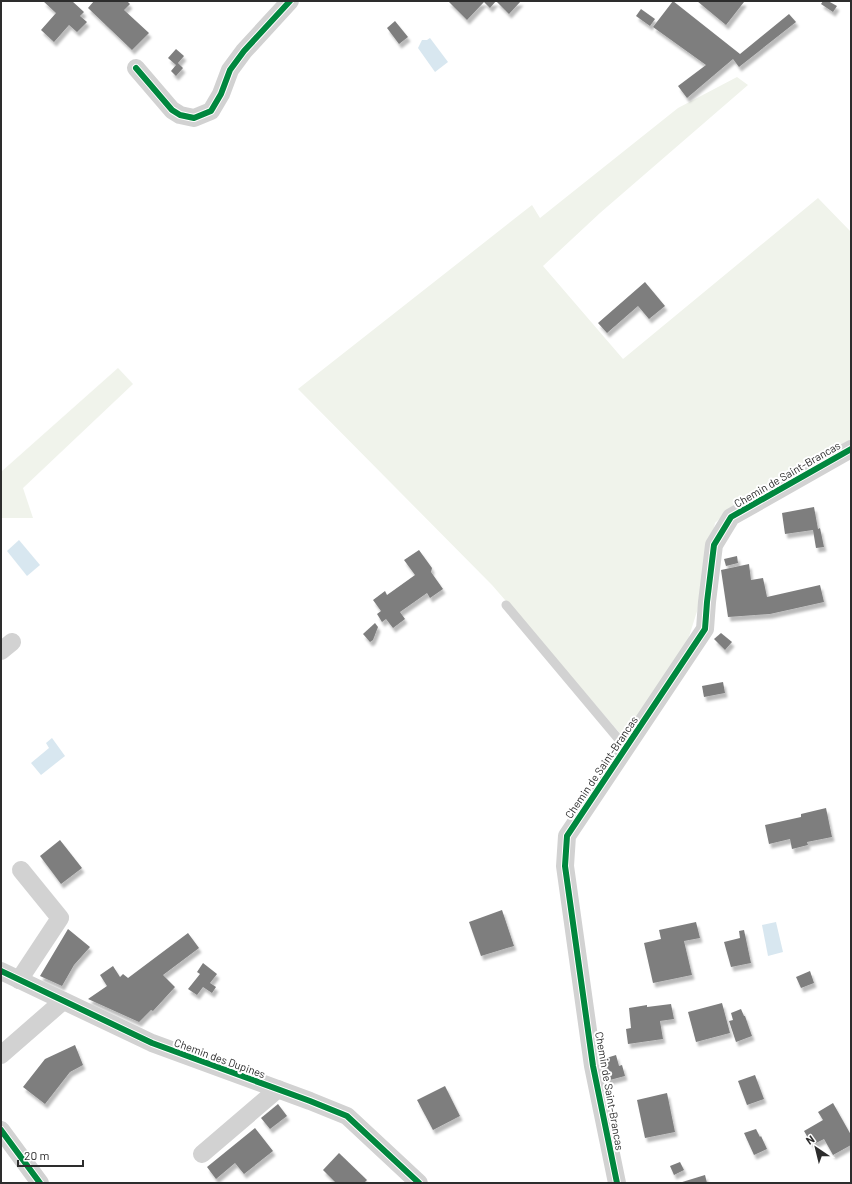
<svg xmlns="http://www.w3.org/2000/svg" width="852" height="1184" viewBox="0 0 852 1184" font-family="Barlow,sans-serif">
  <defs>
    <filter id="shadow"><feDropShadow dx="2.5" dy="4.5" stdDeviation="1" flood-color="#0004"/></filter>
  </defs>
  <rect width="100%" height="100%" fill="#fff"/>
  <g fill="#f0f3eb">
    <polygon points="737,77 748,85 600,213 543,266 623,359 818,198 851,232 851,440 734,505 715,523 699,605 687,643 624,738 492,585 298,389 532,205 540,218 678,108"/>
    <polygon points="118,368 133,384 23,488 33,518 1,518 1,472"/>
  </g>
  <g fill="#d8e7f0">
    <polygon points="430,38 448,62 435,72 418,48 422,40 427,40"/>
    <polygon points="19,540 40,565 27,576 7,551"/>
    <polygon points="52,738 65,756 41,775 31,763 49,748 46,743"/>
    <polygon points="776,922 783,952 768,956 762,925"/>
  </g>
  <g fill="#7e7e7e" filter="url(#shadow)">
    <polygon points="43,1 72,1 84,12 80,16 87,22 77,32 69,25 54,42 41,30 56,13"/>
    <polygon points="94,1 127,1 130,4 124,10 149,33 132,50 88,8"/>
    <polygon points="448,1 521,1 509,14 496,1 490,8 484,2 467,20"/>
    <polygon points="673,1 740,54 789,14 796,22 739,67 733,59 687,98 678,86 706,65 653,27"/>
    <polygon points="697,1 743,1 744,2 726,25"/>
    <polygon points="823,1 828,1 837,6 833,12 821,4"/>
    <polygon points="641,9 655,19 650,26 636,16"/>
    <polygon points="395,21 408,37 399,44 387,28"/>
    <polygon points="176,49 184,56 178,63 183,68 176,76 171,71 176,65 168,58"/>
    <polygon points="645,282 665,306 649,319 638,306 607,333 598,323"/>
    <polygon points="814,507 818,529 820,528 824,547 816,548 813,530 785,534 782,513"/>
    <polygon points="419,550 432,568 431,572 443,589 430,598 427,593 400,612 405,619 393,628 386,619 382,622 377,614 381,611 373,600 385,591 387,595 415,575 404,560"/>
    <polygon points="737,556 738,563 726,566 724,559"/>
    <polygon points="749,564 751,580 763,578 767,597 820,585 824,602 770,614 728,617 721,570"/>
    <polygon points="375,623 378,627 373,640 370,642 363,634"/>
    <polygon points="721,633 732,642 725,650 714,639"/>
    <polygon points="723,682 725,693 704,697 702,686"/>
    <polygon points="826,808 832,837 807,842 808,845 792,849 790,839 769,844 765,825 801,817 801,814"/>
    <polygon points="60,840 82,868 61,884 40,856"/>
    <polygon points="502,910 514,946 481,956 469,922"/>
    <polygon points="696,922 700,938 684,941 692,975 653,983 644,943 661,939 659,930"/>
    <polygon points="68,929 90,947 74,965 62,986 40,976"/>
    <polygon points="744,930 751,963 731,967 724,942 740,938 739,931"/>
    <polygon points="188,933 199,948 163,975 175,987 153,1011 151,1010 139,1022 88,999 107,986 100,975 113,966 120,977 123,974 128,978"/>
    <polygon points="203,963 217,974 210,983 216,987 212,993 203,987 197,995 188,989 200,974 197,972"/>
    <polygon points="810,971 814,983 801,988 796,977"/>
    <polygon points="722,1003 730,1033 696,1042 688,1012"/>
    <polygon points="671,1004 674,1019 660,1021 663,1039 628,1044 626,1029 631,1028 629,1008 647,1005 647,1007"/>
    <polygon points="741,1009 744,1016 745,1016 752,1036 736,1042 729,1021 733,1020 731,1013"/>
    <polygon points="75,1045 83,1065 70,1072 45,1104 23,1087 45,1059"/>
    <polygon points="616,1055 619,1066 622,1065 625,1076 606,1081 600,1060"/>
    <polygon points="755,1075 764,1099 747,1105 738,1081"/>
    <polygon points="445,1086 460,1116 433,1130 417,1100"/>
    <polygon points="667,1093 675,1132 645,1138 637,1100"/>
    <polygon points="833,1103 851,1135 851,1145 833,1155 824,1139 812,1145 804,1131 823,1120 818,1112"/>
    <polygon points="278,1104 287,1116 270,1129 261,1118"/>
    <polygon points="255,1128 273,1151 244,1174 235,1163 216,1179 207,1167"/>
    <polygon points="756,1129 760,1137 761,1136 767,1149 754,1155 744,1133"/>
    <polygon points="339,1153 367,1180 364,1183 336,1183 323,1170"/>
    <polygon points="680,1162 684,1170 674,1175 670,1166"/>
    <polygon points="705,1175 707,1183 679,1183"/>
  </g>
  <g fill="none" stroke-linecap="round" stroke-linejoin="round">
    <polyline stroke="#d2d2d2" stroke-width="9" points="506,605 626,748"/>
    <g stroke="#d2d2d2" stroke-width="18">
      <polyline points="136,68 172,110 180,115 194,118 211,111 221,94 230,70 244,51 290,1"/>
      <polyline points="1,651 12,642"/>
      <polyline points="1,971 152,1043 310,1101 347,1116 419,1183"/>
      <polyline points="19,980 60,918 21,870"/>
      <polyline points="1,1055 63,1001"/>
      <polyline points="1,1130 40,1183"/>
      <polyline points="202,1154 278,1089"/>
      <polyline points="617,1183 593,1066 565,866 567,836 705,629 707,602 714,545 731,517 851,449"/>
    </g>
    <g stroke="#fff" stroke-width="8">
      <g id="cycleway">
        <polyline points="136,68 172,110 180,115 194,118 211,111 221,94 230,70 244,51 290,1"/>
        <polyline points="1,971 152,1043 310,1101 347,1116 419,1183"/>
        <polyline points="1,1130 40,1183"/>
        <polyline points="617,1183 593,1066 565,866 567,836 705,629 707,602 714,545 731,517 851,449"/>
      </g>
    </g>
    <use href="#cycleway" stroke="#00873e" stroke-width="6"/>
  </g>
  <g text-anchor="middle" dominant-baseline="central" stroke-width="4" stroke-linejoin="round" paint-order="stroke">
    <g font-size="11" fill="#2d2d2d" stroke="#fff">
      <text transform="translate(787 474) rotate(-30)">Chemin de Saint-Brancas</text>
      <text transform="translate(601 767) rotate(-56)">Chemin de Saint-Brancas</text>
      <text transform="translate(220 1058) rotate(20)">Chemin des Dupines</text>
      <text transform="translate(610 1091) rotate(80)">Chemin de Saint-Brancas</text>
    </g>
  </g>
  <rect width="852" height="1184" fill="none" stroke="#2d2d2d" stroke-width="4"/>
  <g transform="translate(816 1148) rotate(325)" stroke="#ffffff" stroke-width="3" paint-order="stroke">
  <path d="M0-3L7 15L0 10L-7 15Z" fill="#2d2d2d"/>
  <text y="-6" font-size="11" font-weight="bold" text-anchor="middle" fill="#2d2d2d">N</text>
  </g>
  <path d="M18 1160v6h65v-6" fill="none" stroke="#2d2d2d" stroke-width="2"/>
  <text x="24" y="1160" font-size="12" fill="#2d2d2d" stroke="#ffffff" stroke-width="3" paint-order="stroke">20 m</text>
</svg>
